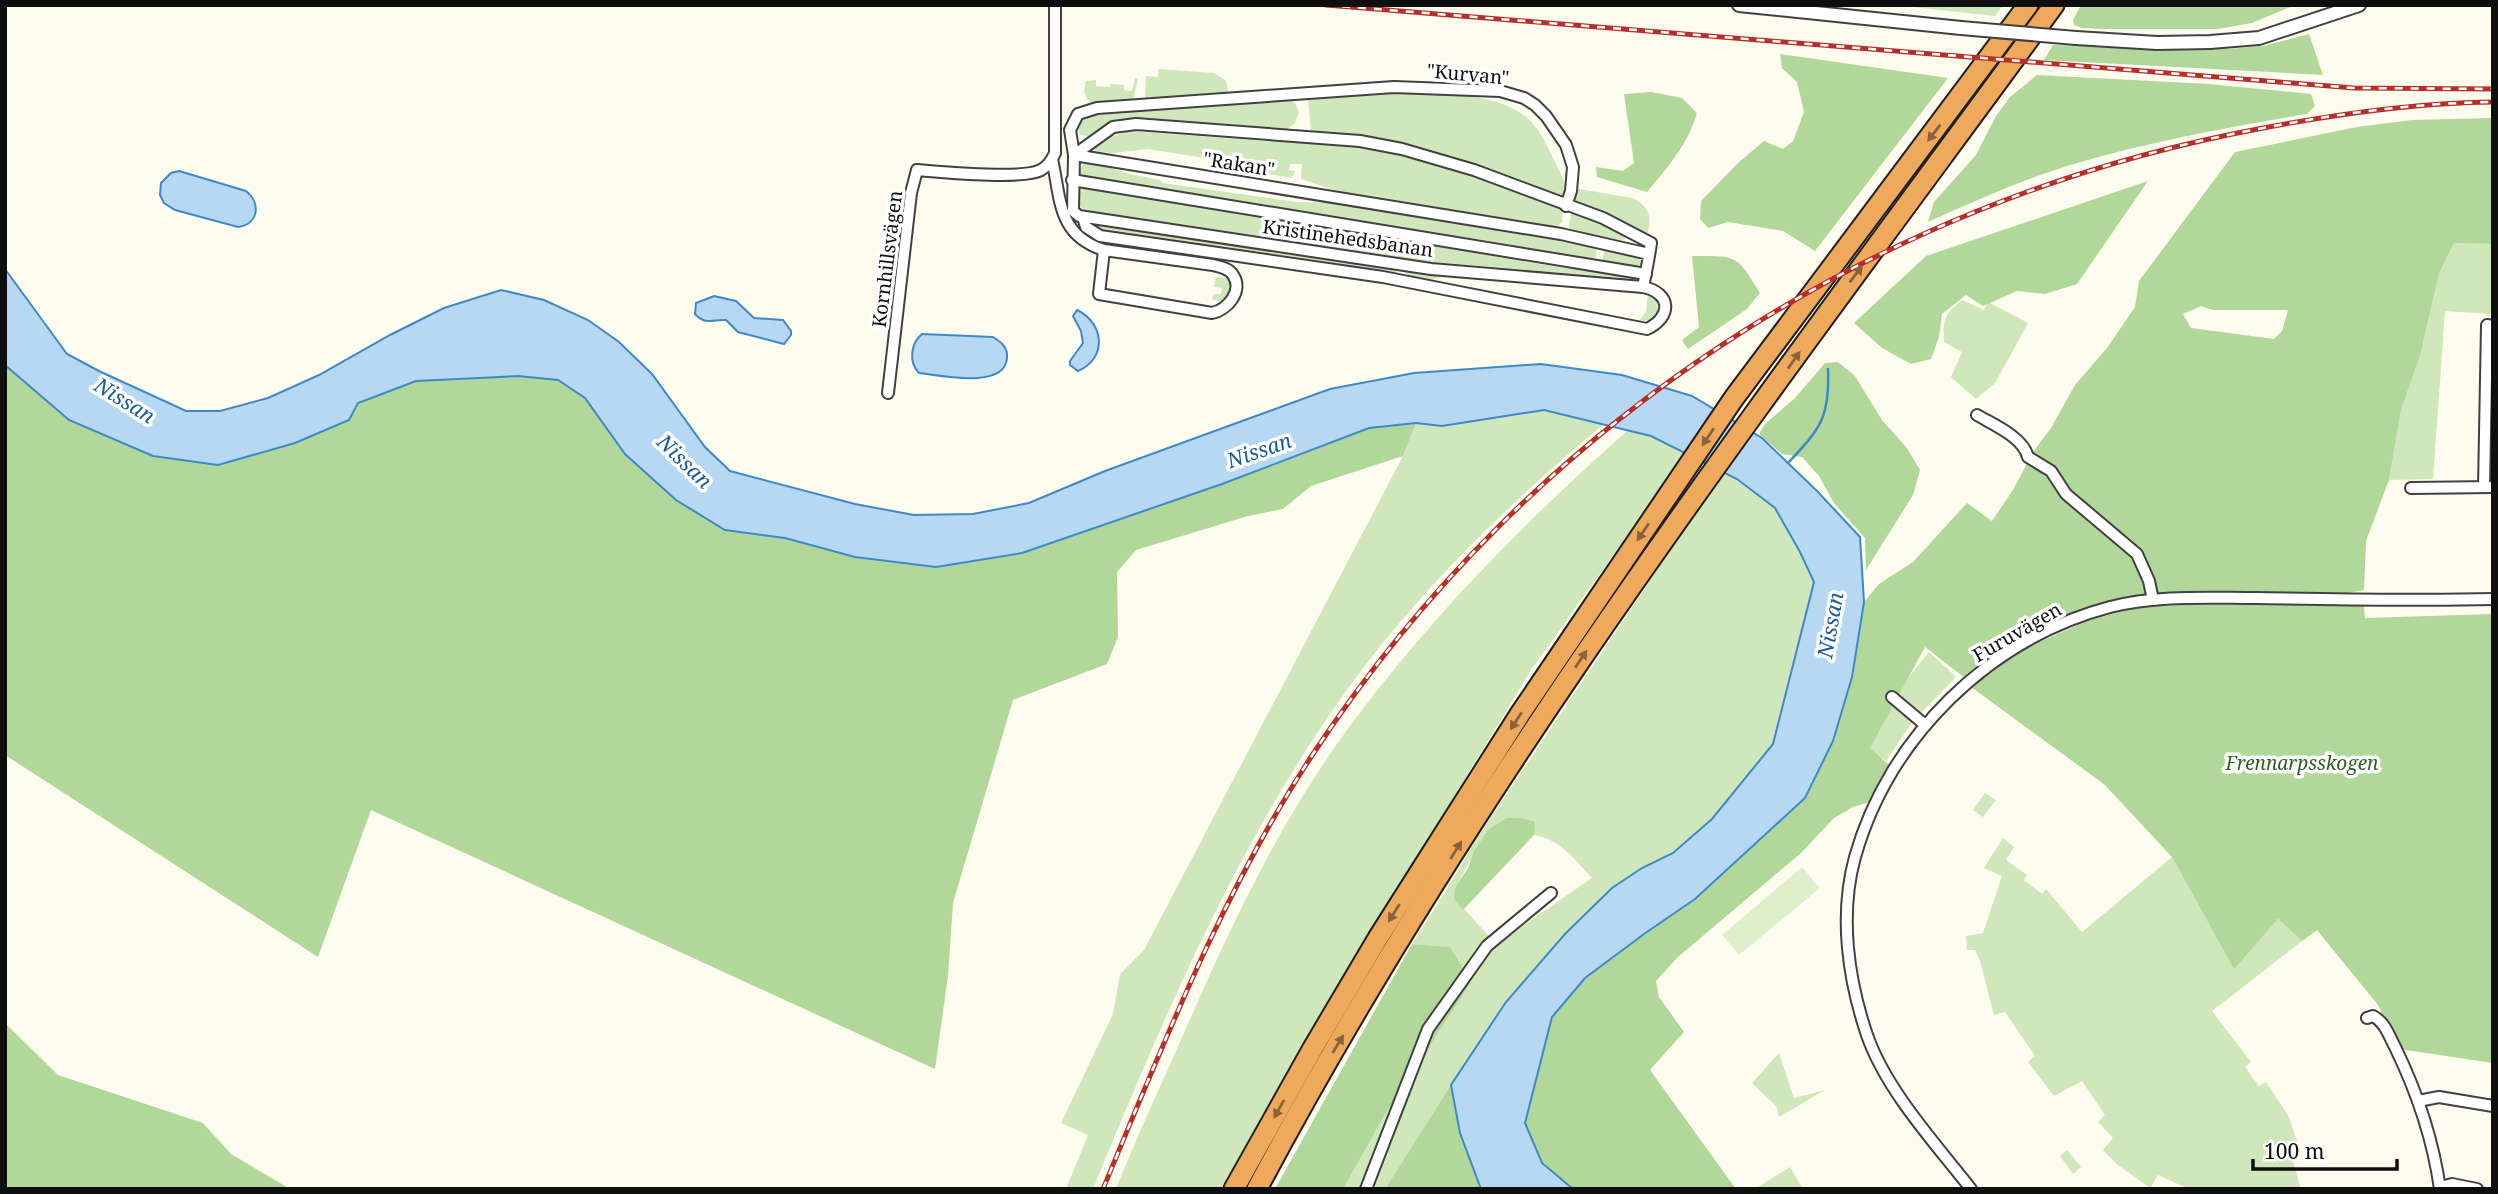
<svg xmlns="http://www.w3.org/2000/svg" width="2498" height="1194" viewBox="0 0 2498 1194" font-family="'Noto Serif',serif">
  <rect width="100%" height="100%" fill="#fefcef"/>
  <g fill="#cfe7ba" fill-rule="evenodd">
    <polygon points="1894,5 2003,5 1995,16"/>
    <polygon points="1158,69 1214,73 1226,81 1228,91 1225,94 1145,99 1146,76 1158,77"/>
    <polygon points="1135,78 1138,79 1133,100 1093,103 1087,100 1084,91 1086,81 1096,80 1096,86 1110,87 1111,84 1124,85 1124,90 1132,91"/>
    <path d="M1377 92 1380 95 1385 92C1426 93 1494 90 1526 117 1539 128 1546 143 1553 158 1558 170 1569 184 1565 198L1559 199C1513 181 1466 160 1418 148 1383 139 1347 137 1311 133L1308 96Z"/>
    <path d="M1288 99 1295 103 1299 112 1295 123 1287 129 1145 118 1119 122 1090 136 1079 135C1078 122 1085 115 1097 111Z"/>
    <polygon points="1129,131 1264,141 1339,142 1369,146 1450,165 1563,209 1562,222 1555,229 1350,195 1301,179 1302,164 1290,164 1289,170 1295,171 1292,178 1240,169 1236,163 1148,149 1114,153 1094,152 1095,148 1105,139"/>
    <polygon points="1090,162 1134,175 1160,180 1163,183 1296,202 1349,203 1593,244 1597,247 1596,257 1593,260 1491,241 1413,231 1081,176 1078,172 1084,164"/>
    <path d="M1082 186 1409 238C1458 250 1507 259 1557 267 1579 271 1617 266 1635 279L1387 258 1085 212 1079 204 1077 187Z"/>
    <path d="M1579 189 1632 198C1648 205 1652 216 1648 232L1644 235 1572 203 1575 192Z"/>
    <polygon points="1573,212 1615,228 1627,237 1622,240 1573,233 1569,227 1571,214"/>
    <polygon points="1092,224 1397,268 1395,275 1108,233 1099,230"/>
    <polygon points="2454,243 2493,244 2493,314 2445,311 2433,479 2389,480 2401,410 2420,356 2439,274"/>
    <polygon points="1605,245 1638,256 1642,264 1635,267 1602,262"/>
    <polygon points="1404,270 1443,277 1430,280 1407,276"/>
    <path d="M1216 277 1228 278C1234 288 1231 294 1223 302L1212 299 1214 294H1221L1222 288 1214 287Z"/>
    <polygon points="1648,293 1656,297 1658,311 1650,320 1639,321 1646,312"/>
    <path d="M1962 300 1984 310 1988 302 2028 323 1995 383 1976 399 1951 377 1962 352 1944 342C1943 318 1944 315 1962 300Z"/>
    <path d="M1544 410 1605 423C1518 495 1432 578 1363 668 1245 824 1167 1009 1093 1189H1066L1088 1135 1061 1123 1113 1014 1120 974 1144 950 1403 456 1416 423 1443 426Z"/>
    <path d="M1628 430 1651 436 1684 452 1650 504 1531 670 1379 920 1222 1189H1116C1137 1136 1161 1085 1184 1033 1232 923 1283 814 1356 718 1436 611 1529 518 1628 430Z"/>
    <path d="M1723 472 1737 479 1775 508 1800 552 1814 582 1773 744 1712 819 1673 853 1642 868 1565 934 1506 1002 1473 1051 1385 1189H1343L1387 1111 1450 947 1412 944 1447 889 1477 838ZM1534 822V835C1560 839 1574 859 1592 878L1496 944 1455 899C1456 882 1467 869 1473 853Z"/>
    <polygon points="1929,652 1956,677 1913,721 1886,761 1867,747 1895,694"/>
    <polygon points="1985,793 1996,800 1983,817 1973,810"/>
    <polygon points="2003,838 2014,847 2006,860 2027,875 2024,880 2042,894 2046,889 2082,932 2172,857 2234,968 2278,919 2302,941 2212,1011 2251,1062 2245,1067 2259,1086 2266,1082 2289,1117 2298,1144 2289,1147 2301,1189 2189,1189 2158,1175 2150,1188 2118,1165 2103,1150 2113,1138 2098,1122 2105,1115 2082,1081 2054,1096 2028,1062 2035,1056 2005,1012 1994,1015 1980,961 1975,950 1967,950 1966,936 1983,933 2002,876 1984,868"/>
    <polygon points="1779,1053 1794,1098 1825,1090 1779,1117 1777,1107 1752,1083"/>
    <polygon points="2067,1150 2081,1167 2073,1174 2060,1156"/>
    <polygon points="1790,1167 1803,1189 1755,1189"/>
  </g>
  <g fill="#b2d79a" fill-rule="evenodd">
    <polygon points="2081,5 2295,5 2252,23 2218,29 2104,29 2082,28 2074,25 2073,20"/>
    <polygon points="2309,34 2323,75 2044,60 2053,45 2229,49 2263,46"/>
    <polygon points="1780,54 1948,78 1815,251 1783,231 1728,222 1708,228 1700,219 1701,201 1739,162 1764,141 1783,149 1793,141 1804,112 1797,82 1782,68"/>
    <path d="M2037 75 2209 84 2311 94 2315 106 2307 114C2229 127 2153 141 2077 163 2026 178 1977 200 1928 222L1934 202 1976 155 1996 116 2010 97Z"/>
    <path d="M1651 92 1682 98 1697 113C1688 144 1668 167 1647 192L1597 177 1596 167 1623 171 1634 163 1624 94Z"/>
    <path d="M2493 118V244L2454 243 2439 274 2420 356 2401 410 2389 480 2366 541 2364 590 2348 593C2305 592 2262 592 2219 592 2180 592 2139 592 2101 604 2050 620 2008 646 1965 678L1925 647 1870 748 1889 765 1870 802 1853 807 1834 818 1801 853 1678 957 1656 981 1659 997 1684 1032 1650 1070 1736 1189H1573L1542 1163 1525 1123 1552 1017 1585 978 1644 934 1695 899 1805 798 1833 741 1852 677 1864 602 1879 584 1913 562 1967 503 1992 521 2013 490 2033 452 2051 428 2075 385 2107 348 2135 307 2139 281 2235 152 2357 127 2412 120ZM2201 306 2213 310H2288L2282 331 2274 339 2191 328 2183 314Z"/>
    <polygon points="2148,181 2077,284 2045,294 2017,291 1983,306 1966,295 1942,314 1939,337 1931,359 1911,364 1882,348 1854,323 1926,256"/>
    <path d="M1692 256C1738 256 1736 254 1760 293L1747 309 1688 349 1682 340 1699 327Z"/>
    <polygon points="1838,362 1855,376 1882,420 1907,448 1920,470 1913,495 1866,570 1865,538 1834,503 1819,476 1802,457 1782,454 1759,434 1765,424 1795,398 1825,363"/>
    <polygon points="5,365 69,420 218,465 295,443 349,420 358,403 416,381 518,376 558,380 585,398 625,454 676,500 725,530 785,538 855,557 936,567 1022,553 1222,484 1369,428 1416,423 1403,456 1311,486 1283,509 1248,516 1136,550 1117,572 1118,637 1107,664 1013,700 953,903 948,976 935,1069 371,810 318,957 5,755"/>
    <polygon points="2235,604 2364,606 2365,618 2493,614 2493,1063 2399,1049 2378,1005 2317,930 2302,941 2278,919 2234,969 2172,857 2105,785 1971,687 1995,668 2028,647 2087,621 2141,606"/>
    <polygon points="1507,818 1521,818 1535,822 1534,835 1463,910 1454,899 1455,888 1468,868 1473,853 1488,830"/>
    <polygon points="1412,944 1450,947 1471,982 1387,1111 1343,1189 1275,1189"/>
    <polygon points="5,1023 58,1075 203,1123 231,1154 290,1189 5,1189"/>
    <polygon points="1451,1085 1460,1133 1481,1189 1385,1189"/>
  </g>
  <polygon fill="#e0efcb" points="1802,867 1820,888 1739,955 1722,935"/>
  <g fill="#b6d8f3" stroke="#4089c7" stroke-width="2">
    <path d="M179 171 246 191C261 203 259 224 238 227L175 210 164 203 160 195 161 183 171 173Z"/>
    <polygon points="5,269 67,354 99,371 186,411 220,411 268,398 319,375 390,335 444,308 501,290 544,300 588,320 619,342 652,374 705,447 730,471 855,504 914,515 973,514 1029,503 1105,471 1330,389 1414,373 1541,364 1622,375 1692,396 1762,438 1817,491 1860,537 1864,602 1852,677 1833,741 1805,798 1695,899 1644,934 1585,978 1552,1017 1525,1123 1542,1163 1573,1189 1481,1189 1460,1133 1451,1085 1506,1002 1565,934 1612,888 1642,868 1673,853 1712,819 1773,744 1814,582 1800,552 1775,508 1737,479 1651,436 1544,410 1442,426 1416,423 1369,428 1222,484 1022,553 936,567 855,557 785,538 725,530 676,500 625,454 585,398 558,380 518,376 416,381 358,403 349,420 295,443 218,465 153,456 69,420 5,365"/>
    <path d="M714 296 736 301 754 318 783 320 791 331V335L784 344 738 332 726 320C713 319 706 326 695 314L696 303Z"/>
    <path d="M1077 310C1104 323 1108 358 1078 371L1070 365V361L1083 343 1081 331 1073 316Z"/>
    <path d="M922 334 993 337C1001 342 1008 347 1007 358 1005 390 939 375 919 373 908 362 911 343 922 334Z"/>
  </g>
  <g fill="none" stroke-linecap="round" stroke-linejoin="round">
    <path stroke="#4089c7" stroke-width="2.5" d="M1788 463C1820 429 1830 418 1828 369"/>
    <g stroke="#414141" stroke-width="14">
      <g id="minor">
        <path d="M1052 159C1061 199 1057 235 1104 250L1213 265C1220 267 1229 268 1233 275 1244 291 1227 310 1212 313L1099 294 1104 250"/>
        <polyline points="1072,180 1646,274"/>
        <path d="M1566 206 1571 191 1573 167 1566 145 1546 116 1535 105 1524 98 1500 91 1394 87 1097 108 1078 114 1070 130 1074 155 1113 127 1136 124 1360 141 1402 149 1474 170 1603 218 1651 243C1649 258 1646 272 1643 287L1431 269 1079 216 1073 211 1074 155 1561 234 1649 254"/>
        <path d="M1083 217 1086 227 1100 236 1383 277 1647 329C1672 317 1672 293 1643 287"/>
        <path d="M888 393 911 193 917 170C942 172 1022 180 1041 170 1048 166 1052 160 1055 153V5"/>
        <path d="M1977 415C1994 425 2023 437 2028 457L2051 471 2066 494 2137 554 2149 581 2153 600"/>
        <polyline points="2484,487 2487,325 2493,326"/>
        <polyline points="2411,488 2493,487"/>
        <polyline points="1892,697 1924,724"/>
        <path d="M2367 1018 2373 1016C2385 1022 2389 1036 2395 1047 2417 1092 2433 1139 2440 1189"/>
        <polyline points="2418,1101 2439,1097 2493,1106"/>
        <polyline points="2440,1187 2452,1184 2477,1189"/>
        <polyline points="1366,1189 1428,1029 1487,946 1551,893"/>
        <path d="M1971 1189C1935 1143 1886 1090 1867 1035 1848 979 1839 915 1855 857 1889 737 1989 639 2110 607 2157 595 2207 598 2256 598 2335 599 2414 601 2493 599"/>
      </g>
    </g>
    <g stroke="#414141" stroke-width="16">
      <g id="tertiary">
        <polyline points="1739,5 1961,28"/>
        <polyline points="2076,38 2157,43 2210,42 2259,38 2359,5"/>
      </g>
    </g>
    <g stroke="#1f1f1f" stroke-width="23">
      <g id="motorway">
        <polyline points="1234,1189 1313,1048 1378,938 1520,714 1734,398 2028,5"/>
        <path d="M1257 1189C1480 768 1773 389 2054 5"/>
      </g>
    </g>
    <use href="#minor" stroke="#fff" stroke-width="10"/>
    <use href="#tertiary" stroke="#fff" stroke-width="12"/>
    <use href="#motorway" stroke="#eea95d" stroke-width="19"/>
    <g stroke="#b82e2b" stroke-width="5">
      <g id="rail">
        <polyline points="1326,5 2354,88 2493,89"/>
        <path d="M1103 1189C1165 1040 1224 889 1313 754 1529 425 1872 201 2258 129 2336 114 2413 103 2493 102"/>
      </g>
    </g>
    <use href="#rail" stroke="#fff" stroke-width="2.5" stroke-dasharray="8" stroke-linecap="butt"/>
    <g stroke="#414141" stroke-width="16" stroke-linecap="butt">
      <polyline id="tertiary-bridge" points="1961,28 2076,38"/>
    </g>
    <use href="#tertiary-bridge" stroke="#fff" stroke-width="12"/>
  </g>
  <defs><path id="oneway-solid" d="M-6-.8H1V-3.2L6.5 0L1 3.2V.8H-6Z" transform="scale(1.75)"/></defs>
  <g fill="#896339">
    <use href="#oneway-solid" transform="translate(1934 133) rotate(127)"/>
    <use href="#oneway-solid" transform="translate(1856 274) rotate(-53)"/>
    <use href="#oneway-solid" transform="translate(1794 360) rotate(-55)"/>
    <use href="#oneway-solid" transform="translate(1708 437) rotate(124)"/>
    <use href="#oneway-solid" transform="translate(1643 532) rotate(124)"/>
    <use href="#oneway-solid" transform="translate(1581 659) rotate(-56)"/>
    <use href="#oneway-solid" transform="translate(1516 721) rotate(123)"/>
    <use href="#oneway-solid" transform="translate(1456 850) rotate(-58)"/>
    <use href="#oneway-solid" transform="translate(1394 913) rotate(122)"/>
    <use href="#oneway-solid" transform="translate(1338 1044) rotate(-59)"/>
    <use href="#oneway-solid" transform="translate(1279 1109) rotate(119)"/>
  </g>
  <g text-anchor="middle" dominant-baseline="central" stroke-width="7" stroke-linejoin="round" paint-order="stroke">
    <g font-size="19" fill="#0e0e0e" stroke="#fff">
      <text transform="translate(1468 74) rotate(5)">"Kurvan"</text>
      <text transform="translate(1239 164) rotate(9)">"Rakan"</text>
      <text transform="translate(1348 238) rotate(8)">Kristinehedsbanan</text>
      <text transform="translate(887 259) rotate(-83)">Kornhillsvägen</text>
      <text transform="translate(2017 632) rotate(-30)">Furuvägen</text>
    </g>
    <g font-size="19" font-style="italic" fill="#2a6321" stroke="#fff">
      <text x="2302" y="763">Frennarpsskogen</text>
    </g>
    <g font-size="21" font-style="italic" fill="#1c5b9a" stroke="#fff">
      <text transform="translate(125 400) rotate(32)">Nissan</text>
      <text transform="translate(1259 450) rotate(-19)">Nissan</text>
      <text transform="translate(685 461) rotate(44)">Nissan</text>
      <text transform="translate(1830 625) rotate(-80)">Nissan</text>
    </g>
  </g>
  <rect width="2498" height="1194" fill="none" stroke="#0e0e0e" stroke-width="14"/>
  <path d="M2253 1159v10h144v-10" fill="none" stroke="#0e0e0e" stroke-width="3.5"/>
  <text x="2264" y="1159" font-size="21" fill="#0e0e0e" stroke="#ffffff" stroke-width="5" paint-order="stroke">100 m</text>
</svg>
